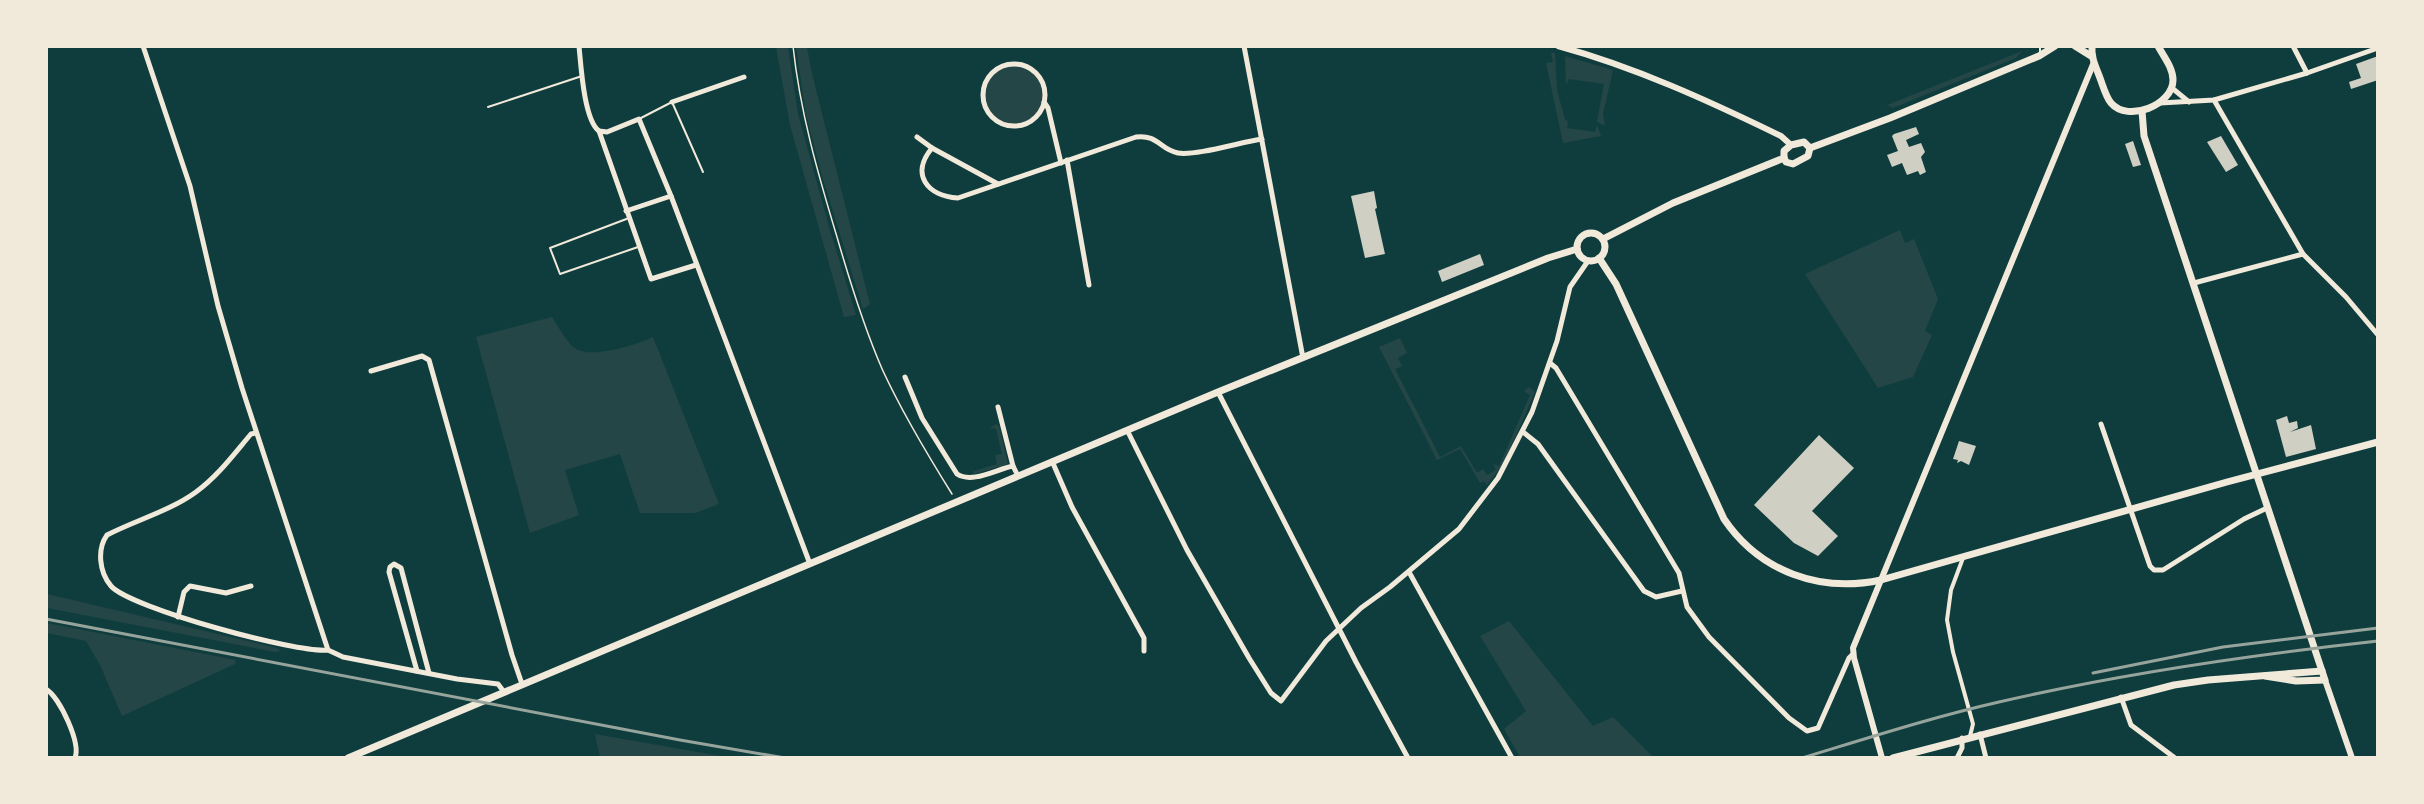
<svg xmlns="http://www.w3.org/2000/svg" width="2424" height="804" viewBox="0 0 2424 804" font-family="'Source Sans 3',sans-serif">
  <rect width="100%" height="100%" fill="#0f3d3e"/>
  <g fill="#244646">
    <polygon points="776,47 788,47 798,114 830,230 856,315 844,317 790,125"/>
    <polygon points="796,47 807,47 812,74 870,304 863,309 822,176 806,115"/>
    <polygon points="2022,51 2016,58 1893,108 1887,105"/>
    <polygon points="1551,52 1555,53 1557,90 1565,120 1568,121 1567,128 1595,132 1597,125 1601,136 1563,143 1546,63 1553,62"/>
    <polygon points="1565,56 1613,70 1603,114 1605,126 1597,122 1604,84 1569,79 1566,85"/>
    <circle cx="1014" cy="95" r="31"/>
    <polygon points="1900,230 1905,243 1914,239 1938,299 1925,331 1932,335 1913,377 1878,388 1805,274"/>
    <path d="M552 317C558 326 564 337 571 345 585 362 636 345 653 337L719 504 695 513H640L620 454 565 470 579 515 530 533 476 337Z"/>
    <polygon points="1400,338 1407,353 1398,358 1402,366 1395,369 1440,457 1461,446 1477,473 1483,469 1487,475 1496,470 1493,464 1499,466 1530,395 1524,391 1529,387 1535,392 1504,463 1487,485 1484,481 1480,483 1460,449 1437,460 1379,347"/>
    <polygon points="996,424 999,426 1008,464 974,474 972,468 974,471 997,464 995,455 1002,454 996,429 990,428"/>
    <polygon points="47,594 277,648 281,651 275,652 47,608"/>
    <polygon points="1509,621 1593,726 1613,717 1653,757 1520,757 1504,729 1526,711 1480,636"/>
    <polygon points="47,623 236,660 235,664 122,716 100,665 86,641 47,633"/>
    <polygon points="595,734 726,757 600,757"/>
  </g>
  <g fill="#cfcfc3">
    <polygon points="2378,56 2378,80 2351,89 2349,82 2361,78 2356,64"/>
    <polygon points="1916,127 1919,134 1906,140 1909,147 1921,143 1925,152 1921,157 1926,172 1920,175 1918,171 1907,175 1902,163 1892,167 1887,155 1898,151 1892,136 1894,134"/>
    <polygon points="2221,136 2238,165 2226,172 2207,142"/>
    <polygon points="2133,141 2141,165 2133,167 2125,144"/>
    <polygon points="1374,191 1377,208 1375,209 1385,254 1365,258 1351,196"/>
    <polygon points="1480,254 1484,265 1442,282 1438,271"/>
    <polygon points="2287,416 2289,423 2297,421 2298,428 2290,432 2311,425 2316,449 2286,457 2276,420"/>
    <polygon points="1819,435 1854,468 1812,511 1838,536 1818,556 1794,543 1754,505"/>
    <polygon points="1959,441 1976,446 1969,465 1961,461 1957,463 1958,460 1953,459"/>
  </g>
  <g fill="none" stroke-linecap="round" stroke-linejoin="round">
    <path stroke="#f1e9da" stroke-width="1.5" d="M793 46C800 112 818 174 837 237 850 282 864 328 883 371 903 414 927 454 952 494"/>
    <g stroke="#f1e9da" stroke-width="2">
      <polyline points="2040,53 2040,46"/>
      <polyline points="488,107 582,76"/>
      <polyline points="639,119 672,102 703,172"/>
      <polyline points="629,218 550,248 560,274 638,247"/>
    </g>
    <polyline stroke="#f1e9da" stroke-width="4" points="1963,558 1951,590 1947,620 1953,652 1973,724 1970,736"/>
    <g stroke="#f1e9da" stroke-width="5">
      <polyline points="143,46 190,186 218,306 242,388 328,650 343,657 457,679 498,684 504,692"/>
      <path d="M579 46C581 66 584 120 599 131L651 279 696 265"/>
      <polyline points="1244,46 1303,358"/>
      <polyline points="2293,46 2307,73"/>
      <circle cx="1014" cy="95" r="31"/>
      <polyline points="2172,88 2189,102"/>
      <polyline points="2214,100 2303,254 2346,297 2378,335"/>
      <polyline points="672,102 744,77"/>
      <polyline points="1044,102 1048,108 1061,163"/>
      <polyline points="2160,103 2214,100 2307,73 2378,48"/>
      <polyline points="599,131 607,132 639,119 671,196 810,564"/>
      <polyline points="917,137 932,148 998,184"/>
      <path d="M932 148C910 174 927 196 958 198L1136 137C1158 134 1160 150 1178 153 1196 156 1241 142 1262 139"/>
      <polyline points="1067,160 1089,285"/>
      <polyline points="626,211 671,196"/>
      <polyline points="2194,283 2303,254"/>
      <polyline points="1550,363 1556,368 1679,573 1687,607 1709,637 1789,718 1807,731 1818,728 1849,658 1853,654"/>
      <polyline points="371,371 422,356 429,360 512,655 522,684"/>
      <path d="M905 377 922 418 957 474C972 484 997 469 1013 466L1018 476"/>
      <polyline points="1218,392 1356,662 1408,758"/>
      <polyline points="998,407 1013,466"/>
      <polyline points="2101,424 2150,566 2154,570 2163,570 2244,519 2267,508"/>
      <polyline points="1127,430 1187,550 1249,658 1271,693 1281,701 1326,641 1361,608 1390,587 1459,529 1498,478 1532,412 1557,341 1570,287 1588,261"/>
      <polyline points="1523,432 1538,444 1644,591 1656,597 1682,591"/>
      <path d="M256 433 251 434C234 454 218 476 196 492 170 511 136 520 107 535 97 549 99 572 111 586 130 608 299 654 328 650"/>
      <polyline points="1052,461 1072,507 1144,638 1144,651"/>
      <polyline points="1409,572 1512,758"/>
      <polyline points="178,617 184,592 190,586 226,593 251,586"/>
      <polyline points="417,671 389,572 390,567 394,564 401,568 429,673"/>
      <path d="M46 689C60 698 81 743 75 758"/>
      <polyline points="2121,697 2131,725 2175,758"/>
      <polyline points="1980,734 1986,758"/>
      <polyline points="1957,758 1962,748 1962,738"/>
    </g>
    <g stroke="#f1e9da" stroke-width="6">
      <path d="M1558 46C1635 67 1709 101 1781 136L1791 145"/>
      <polyline points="2325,680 2352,758"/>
      <polyline points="1882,758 1854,658 1853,648 2094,62"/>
    </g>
    <g stroke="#f1e9da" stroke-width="7">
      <polyline points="2075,46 2091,56"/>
      <path d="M2092 46C2091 58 2096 67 2100 78 2103 86 2106 97 2111 103 2128 123 2173 105 2173 80 2173 68 2164 57 2158 46"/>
      <polyline points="2142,111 2144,136 2325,680 2296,681 2265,676"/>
      <polyline points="1810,148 1890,118 2039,56 2055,46"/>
      <polyline points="1784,158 1784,151 1791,145 1804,142 1810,148"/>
      <polyline points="1784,158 1786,162 1793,164 1808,156 1810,148"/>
      <circle cx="1591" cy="247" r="14"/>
      <polyline points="1603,239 1673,203 1784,158"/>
      <path d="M1599 258 1616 284 1724 519C1760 572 1820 593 1881 580L2227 482 2378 442"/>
      <polyline points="348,758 1218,392 1548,258 1577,249"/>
      <polyline points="1893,758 2174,685 2208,680 2322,671"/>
    </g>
    <g stroke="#97a49c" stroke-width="3">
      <polyline points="46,619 680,740 785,758"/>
      <polyline points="2093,673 2223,647 2378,628"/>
      <path d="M1802 758C1868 738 1933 717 1999 702 2124 673 2250 655 2378 641"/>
    </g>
  </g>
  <rect width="2424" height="804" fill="none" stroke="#f1e9da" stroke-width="96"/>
</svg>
